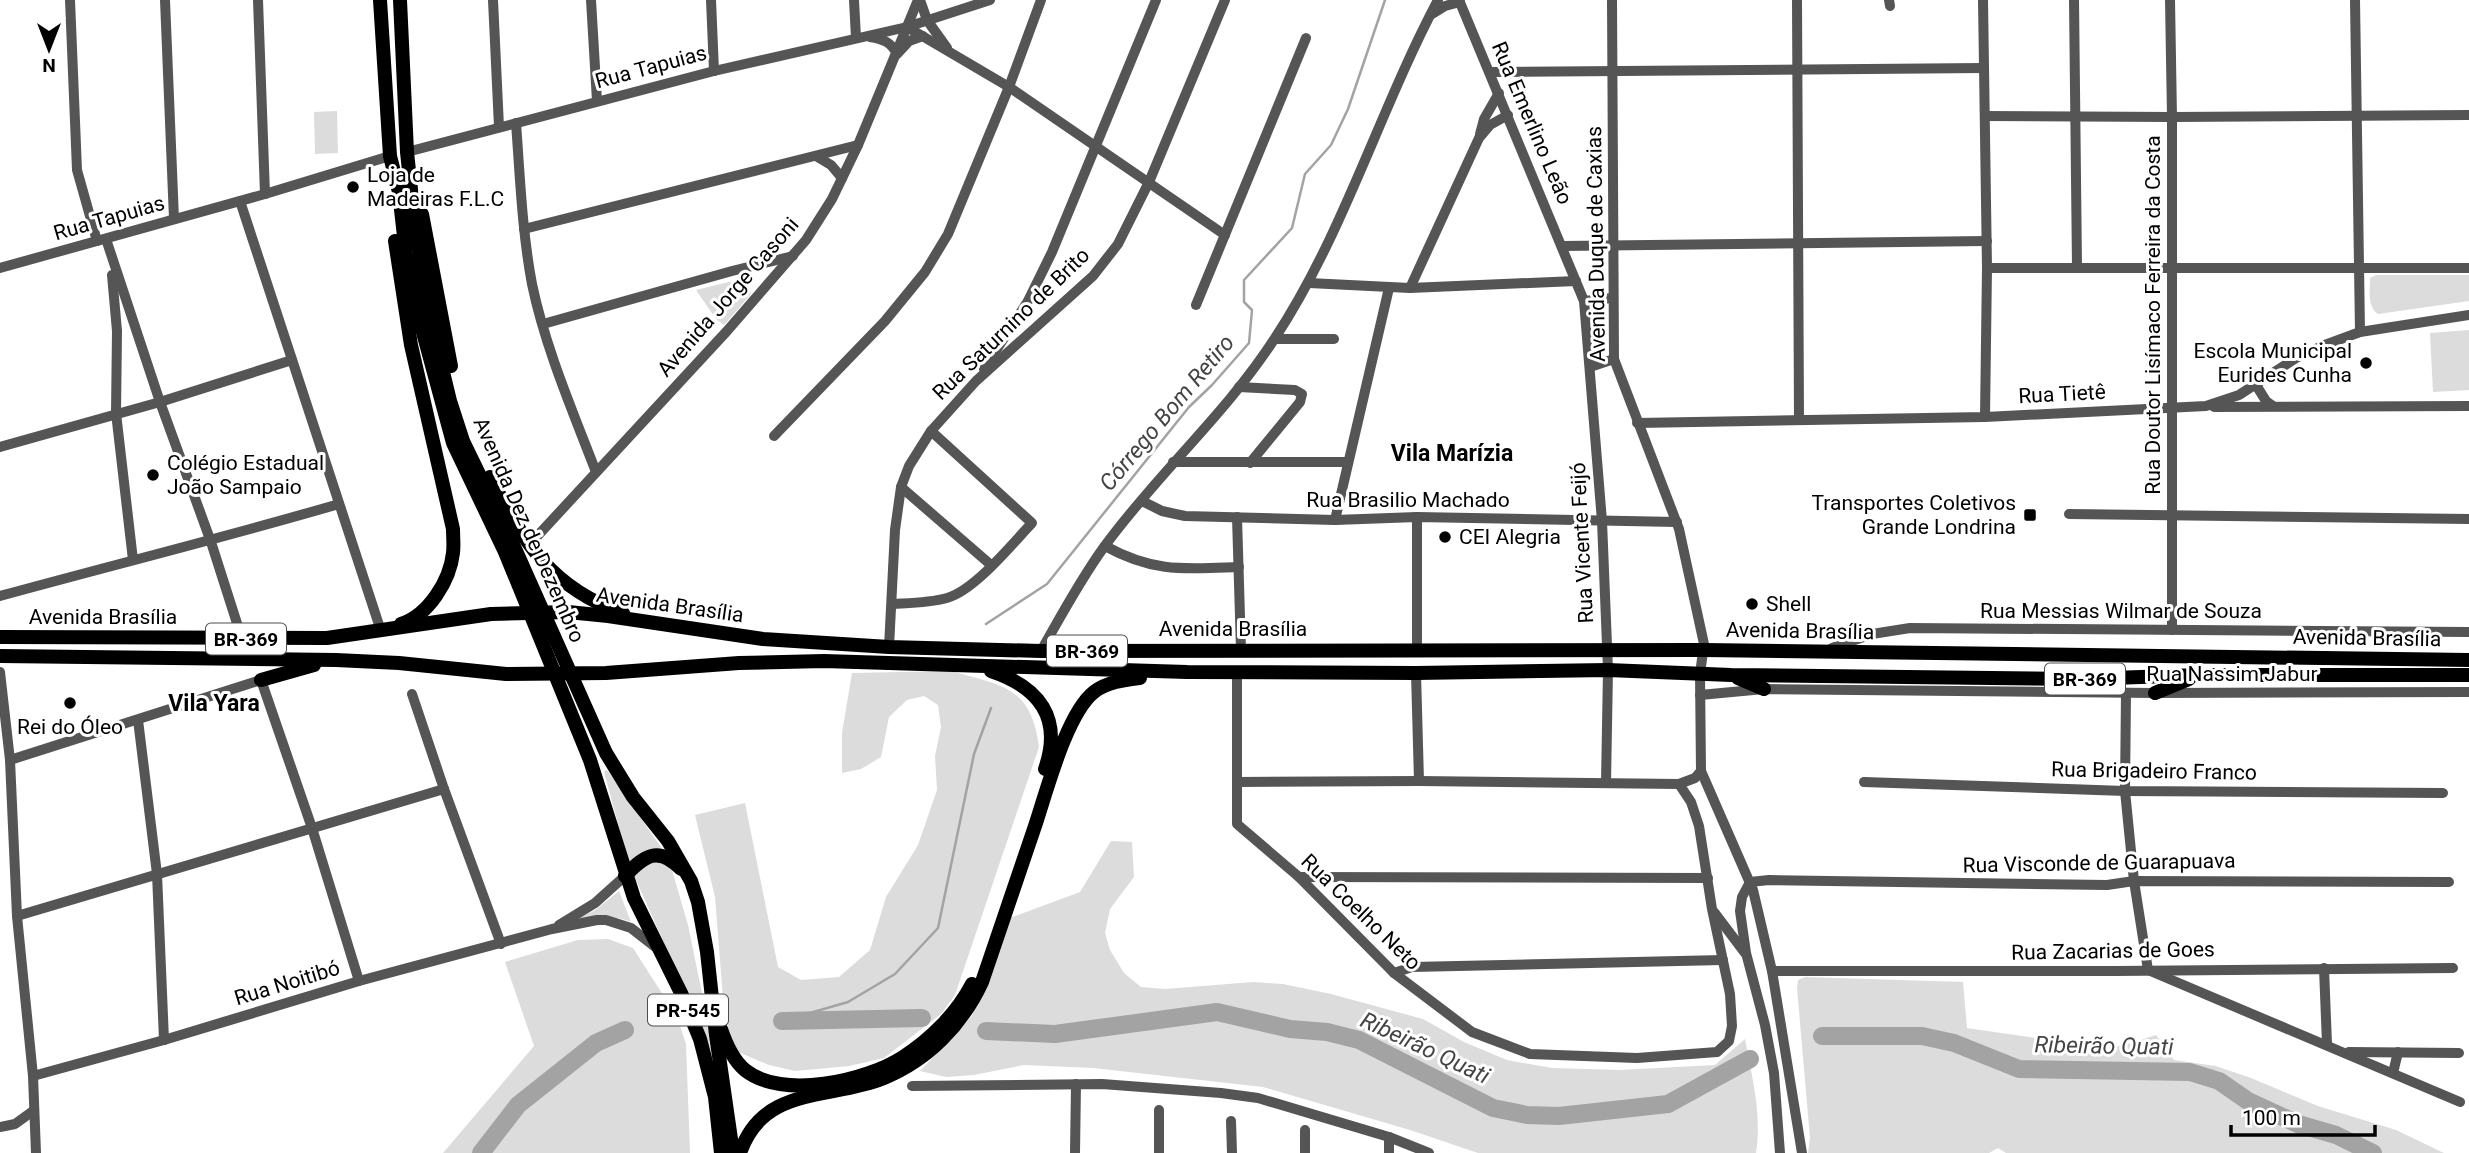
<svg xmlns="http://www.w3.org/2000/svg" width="2469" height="1153" viewBox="0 0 2469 1153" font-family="Roboto,sans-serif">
  <rect width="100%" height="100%" fill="#fff"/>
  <g fill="#dcdcdc">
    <polygon points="337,111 338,153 315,154 314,112"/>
    <path d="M2376 275H2469V301L2378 314C2367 306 2370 291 2370 278Z"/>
    <polygon points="737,280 748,284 751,294 724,325 716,319 696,290"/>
    <polygon points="2469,330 2469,390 2433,392 2430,333"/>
    <path d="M951 671C1003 686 1031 686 1039 747L955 995 941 1014 884 1058 849 1066 795 1071 769 1065 738 1052 732 1042 724 1011 715 897 695 815 745 803 778 967 801 980 839 977 870 950 886 897 918 845 937 790 935 756 941 727 938 705 924 696 907 700 889 717 881 757 861 769 842 773V733L852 673Z"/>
    <path d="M606 770 608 771 663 850C649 851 638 852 629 864L604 772Z"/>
    <path d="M1111 841 1132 842 1134 877 1110 909 1105 933 1110 950 1124 973 1141 987 1165 989 1253 982 1283 984 1331 994 1423 1019 1464 1042 1507 1060 1552 1068 1619 1070 1715 1065 1745 1039C1752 1077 1762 1114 1756 1153H1478L1410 1130 1263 1087 1093 1068 1024 1065 974 1075 946 1077 920 1071 972 1016 1010 918 1080 892Z"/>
    <polygon points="657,862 668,866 672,870 688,925 716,1061 710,1062 670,956 635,878 635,875 646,864"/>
    <path d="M619 891 631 922C610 913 590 919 569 922L594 911Z"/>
    <polygon points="608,939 633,948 677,1017 686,1044 690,1153 443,1153 534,1046 505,962 578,940"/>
    <polygon points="1805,977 1963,982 1967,1028 2084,1045 2122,1046 2156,1035 2174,1060 2216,1066 2251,1078 2318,1106 2396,1130 2444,1153 2006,1153 1998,1148 1989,1153 1808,1153 1810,1138 1797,988 1798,980"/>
  </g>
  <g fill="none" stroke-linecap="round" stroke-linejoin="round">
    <g stroke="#a3a3a3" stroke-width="2.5">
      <polyline points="986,624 1047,584 1189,407 1212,385 1249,343 1252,310 1244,302 1244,280 1292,228 1305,174 1331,145 1348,109 1385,0"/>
      <polyline points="782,1021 848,1002 895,974 938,928 974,754 991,708"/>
    </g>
    <g stroke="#a3a3a3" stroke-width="18">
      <polyline points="782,1021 922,1018"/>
      <polyline points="986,1031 1055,1034 1217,1012 1290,1029 1327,1032 1359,1040 1493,1108 1527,1115 1559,1116 1668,1104 1750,1059"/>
      <polyline points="1822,1036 1922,1036 1954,1043 2019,1069 2190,1072 2219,1081 2248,1101 2298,1124 2336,1135 2373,1153"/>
      <polyline points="481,1153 518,1105 596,1043 625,1030"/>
    </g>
    <g stroke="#555" stroke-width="10">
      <polyline points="70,0 77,170 97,241"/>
      <polyline points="165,0 174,219"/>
      <polyline points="258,0 265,194"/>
      <polyline points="493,0 499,127"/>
      <polyline points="591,0 597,101"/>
      <polyline points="711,0 714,71"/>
      <polyline points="854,0 856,38"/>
      <polyline points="920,0 927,20 947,48"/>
      <polyline points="1459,0 1584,301 1602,521 1608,670 1606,783"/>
      <polyline points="1612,0 1614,359 1679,529 1704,644 1700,674 1701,771 1753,890 1772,971 1802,1153"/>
      <polyline points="1797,0 1799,419"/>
      <polyline points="1889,0 1890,6"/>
      <polyline points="1983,0 1987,268 1985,417"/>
      <polyline points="2074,0 2077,267"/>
      <polyline points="2170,0 2172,117 2172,630"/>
      <polyline points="2355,0 2360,332"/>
      <polyline points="1432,14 1445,6 1460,2"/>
      <polyline points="907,27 1009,87 1225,235"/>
      <path d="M870 37C883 39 891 42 897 54L909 41 923 36"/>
      <polyline points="1490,72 1984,68"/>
      <polyline points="1985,116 2172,117 2469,115"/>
      <path d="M516 123C520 176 522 231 532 284 545 347 573 412 596 472"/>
      <polyline points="1480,134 1484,119 1499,93"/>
      <polyline points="407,152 714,71 907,27 990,0"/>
      <polyline points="816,156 831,165 842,178"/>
      <polyline points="240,201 381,631"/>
      <polyline points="524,229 858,145"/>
      <polyline points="106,239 160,402 211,542 242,639"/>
      <polyline points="1563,246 1987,241"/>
      <polyline points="0,268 265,194 390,156"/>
      <polyline points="1987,268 2469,268"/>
      <polyline points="112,275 117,331 116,413 133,560"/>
      <polyline points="1309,283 1410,288 1576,281"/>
      <polyline points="1410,288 1479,138 1490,125 1508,115"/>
      <polyline points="1584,301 1612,298"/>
      <polyline points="1196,305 1306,38"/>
      <polyline points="543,324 732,271 793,256"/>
      <polyline points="1275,339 1334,339"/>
      <polyline points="1590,367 1614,359"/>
      <polyline points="984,369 1028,301 1052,252 1156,0"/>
      <polyline points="2256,385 2266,401 2273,406"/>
      <polyline points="1239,387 1295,390 1302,394 1300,402 1250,463"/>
      <polyline points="2214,407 2469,406"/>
      <polyline points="1637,423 1985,417 2206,406 2239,395 2296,358 2322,346 2360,332 2469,315"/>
      <polyline points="774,436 885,321 925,272 948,234 1009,87 1041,0"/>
      <polyline points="0,447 160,402 292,360"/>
      <polyline points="1173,462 1348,462"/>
      <polyline points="901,487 991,565"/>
      <polyline points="1142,501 1162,511 1185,516 1335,520 1417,517 1677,522"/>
      <polyline points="2069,514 2469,519"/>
      <polyline points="1237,517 1241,650"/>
      <polyline points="1417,517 1417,651"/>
      <polyline points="1335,520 1389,288"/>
      <polyline points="529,545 727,331 806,240 832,199 858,145 918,0"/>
      <path d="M1105 546C1154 573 1185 569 1239 567"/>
      <path d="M0 596C113 565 226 537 339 504"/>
      <path d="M893 604C911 603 929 603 947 598 975 590 1011 545 1032 523L931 431"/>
      <polyline points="889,647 895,530 901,487 909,466 931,431 976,381 1093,276 1118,244 1149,182 1225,0"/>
      <polyline points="1832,648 1872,634 1910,628 2469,632"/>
      <path d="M1041 651C1061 616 1080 580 1104 547 1157 474 1226 414 1275 338 1344 233 1379 111 1438 0"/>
      <polyline points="0,672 10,760 17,916 33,1076 36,1153"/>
      <polyline points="1237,672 1237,824 1299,877 1394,973 1472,1032 1530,1054 1637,1058 1717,1052 1729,1041 1732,1026 1730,994 1712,909 1699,826 1691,802 1679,784"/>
      <polyline points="1416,673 1419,781"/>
      <polyline points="2126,693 2125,791 2134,881 2148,970 2460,1102"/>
      <polyline points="412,694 444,789 501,944"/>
      <polyline points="1700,695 1764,689 2155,693 2469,692"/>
      <polyline points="138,720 157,874 164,1040"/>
      <polyline points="10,760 261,680 312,828 359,981"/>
      <polyline points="1237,782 1419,781 1679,784 1695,778 1701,771"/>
      <polyline points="1864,782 2125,791 2443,793"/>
      <polyline points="1299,877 1708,878"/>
      <polyline points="1750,882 1769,880 2107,885 2134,881 2449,882"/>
      <polyline points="1750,882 1742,897 1740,911 1746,953 1765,1025 1774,1073 1780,1153"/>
      <polyline points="1714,912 1745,953"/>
      <polyline points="17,916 444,789"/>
      <polyline points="559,925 595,903 625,876"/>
      <polyline points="2324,968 2327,1044"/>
      <polyline points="1772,971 2116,971 2453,968"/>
      <polyline points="1394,973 1412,967 1723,960"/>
      <polyline points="2349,1052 2459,1053"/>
      <polyline points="2393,1073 2398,1052"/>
      <polyline points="33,1076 164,1040 359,981 552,929 597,920 606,920 631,928 654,946"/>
      <polyline points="912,1086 1102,1084 1221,1093 1258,1098 1389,1137 1429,1153"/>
      <polyline points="1159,1110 1159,1153"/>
      <polyline points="1231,1121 1232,1153"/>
      <polyline points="0,1127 15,1124 33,1111"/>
      <polyline points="1305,1130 1305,1153"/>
      <polyline points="1075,1153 1076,1084"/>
      <polyline points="1389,1153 1389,1137"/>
    </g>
    <g stroke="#000" stroke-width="14">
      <polyline points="380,0 390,156 399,192 406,254 418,314 453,443 505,552 590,760 634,898 681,993 700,1039 715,1097 721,1153"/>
      <polyline points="400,0 407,152 413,208 428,310 450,401 463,441 513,544 606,753 633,797 668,841 691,881 698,902 707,952 716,1035 733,1153"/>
      <polyline points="422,214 451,366"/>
      <path d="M395 241 411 345 453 529C453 537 454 545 453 553 450 580 429 615 401 624"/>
      <path d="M490 477C524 542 550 588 623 613"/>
      <polyline points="0,637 327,638 491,614 568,612 608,616 763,639 889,647 1041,651 1703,650 2469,660"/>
      <polyline points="0,656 336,660 399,663 506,674 606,673 739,663 824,661 1187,672 1416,673 1608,670 1731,675 2082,679 2200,675 2469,675"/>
      <path d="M991 671C1039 687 1063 718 1045 769"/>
      <polyline points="1738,678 1764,689"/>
      <polyline points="261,680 314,665"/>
      <polyline points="2155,693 2189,679"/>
      <path d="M625 876C644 856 658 845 681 869"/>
      <path d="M721 1029C726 1044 733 1060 745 1070 782 1100 866 1081 903 1057 931 1039 957 1013 972 984"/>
      <path d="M740 1153C763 1085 830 1100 884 1078 928 1060 962 1025 982 982 999 931 1017 880 1034 829 1046 794 1066 714 1094 692 1107 682 1124 680 1140 678"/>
    </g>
  </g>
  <g fill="#000" stroke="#fff" stroke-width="2.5">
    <circle cx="353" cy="187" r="7"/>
    <circle cx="2366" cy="363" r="7"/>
    <circle cx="153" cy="475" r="7"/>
    <rect x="2023" y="508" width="14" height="14" rx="3.5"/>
    <circle cx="1445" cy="537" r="7"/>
    <circle cx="1752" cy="604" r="7"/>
    <circle cx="70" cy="703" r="7"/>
  </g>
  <g text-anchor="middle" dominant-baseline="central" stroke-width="6" stroke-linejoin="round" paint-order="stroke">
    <g fill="#fff" stroke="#4c4c4c" stroke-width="2">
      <rect x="206" y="623.5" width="80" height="31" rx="5"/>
      <rect x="1047" y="635.5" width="80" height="31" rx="5"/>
      <rect x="2045" y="663.5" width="80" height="31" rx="5"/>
      <rect x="648" y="994.5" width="80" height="31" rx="5"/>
    </g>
    <g font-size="19" font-weight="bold" fill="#000">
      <text x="246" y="639">BR-369</text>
      <text x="1087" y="651">BR-369</text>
      <text x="2085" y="679">BR-369</text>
      <text x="688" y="1010">PR-545</text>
    </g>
    <g font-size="21" fill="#000" stroke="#fff">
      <text transform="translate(651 67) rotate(-15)">Rua Tapuias</text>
      <text transform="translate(1532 123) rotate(67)">Rua Emerlino Leão</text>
      <text transform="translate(109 218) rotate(-16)">Rua Tapuias</text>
      <text transform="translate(1596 244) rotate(-91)">Avenida Duque de Caxias</text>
      <text transform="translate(728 297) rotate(-49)">Avenida Jorge Casoni</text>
      <text transform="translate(2153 315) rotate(-90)">Rua Doutor Lisímaco Ferreira da Costa</text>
      <text transform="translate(1011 324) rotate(-44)">Rua Saturnino de Brito</text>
      <text transform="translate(2062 394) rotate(-3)">Rua Tietê</text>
      <text x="1408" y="500">Rua Brasilio Machado</text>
      <text transform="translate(529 530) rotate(66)">Avenida Dez de Dezembro</text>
      <text transform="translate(1582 543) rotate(-93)">Rua Vicente Feijó</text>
      <text transform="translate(670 605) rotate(8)">Avenida Brasília</text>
      <text x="2121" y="611">Rua Messias Wilmar de Souza</text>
      <text x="103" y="617">Avenida Brasília</text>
      <text x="1233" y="629">Avenida Brasília</text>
      <text transform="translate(1800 631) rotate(1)">Avenida Brasília</text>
      <text transform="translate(2367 638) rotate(1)">Avenida Brasília</text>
      <text x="2232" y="674">Rua Nassim Jabur</text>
      <text transform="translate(2154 771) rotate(1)">Rua Brigadeiro Franco</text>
      <text transform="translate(2099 863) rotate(-1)">Rua Visconde de Guarapuava</text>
      <text transform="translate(1361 912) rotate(44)">Rua Coelho Neto</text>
      <text transform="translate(2113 951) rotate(-1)">Rua Zacarias de Goes</text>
      <text transform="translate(287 983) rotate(-17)">Rua Noitibó</text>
    </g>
    <g font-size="21" fill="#000" stroke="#fff" text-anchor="start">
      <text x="367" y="175">Loja de<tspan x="367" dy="24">Madeiras F.L.C</tspan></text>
      <text x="2352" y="351" text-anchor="end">Escola Municipal<tspan x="2352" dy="24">Eurides Cunha</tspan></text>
      <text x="167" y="463">Colégio Estadual<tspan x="167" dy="24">João Sampaio</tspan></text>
      <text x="2016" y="503" text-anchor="end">Transportes Coletivos<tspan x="2016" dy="24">Grande Londrina</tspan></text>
      <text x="1459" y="537">CEI Alegria</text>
      <text x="1766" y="604">Shell</text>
      <text x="70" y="727" text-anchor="middle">Rei do Óleo</text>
    </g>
    <g font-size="23" font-style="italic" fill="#444" stroke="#fff">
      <text transform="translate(1167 413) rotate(-50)">Córrego Bom Retiro</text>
      <text transform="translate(2104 1046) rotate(1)">Ribeirão Quati</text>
      <text transform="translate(1425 1048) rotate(25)">Ribeirão Quati</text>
    </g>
    <g font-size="23" font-weight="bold" fill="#000" stroke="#fff">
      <text x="1452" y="453">Vila Marízia</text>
      <text x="214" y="703">Vila Yara</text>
    </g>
  </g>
  <g transform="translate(49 49) rotate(180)" stroke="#ffffff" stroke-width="5" paint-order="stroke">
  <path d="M0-5L12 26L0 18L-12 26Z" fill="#000000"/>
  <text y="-10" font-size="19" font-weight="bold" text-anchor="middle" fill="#000000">N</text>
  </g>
  <path d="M2231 1125v10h144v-10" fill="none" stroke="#000000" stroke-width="3.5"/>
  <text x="2242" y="1125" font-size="21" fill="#000000" stroke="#ffffff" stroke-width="5" paint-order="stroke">100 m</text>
</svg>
